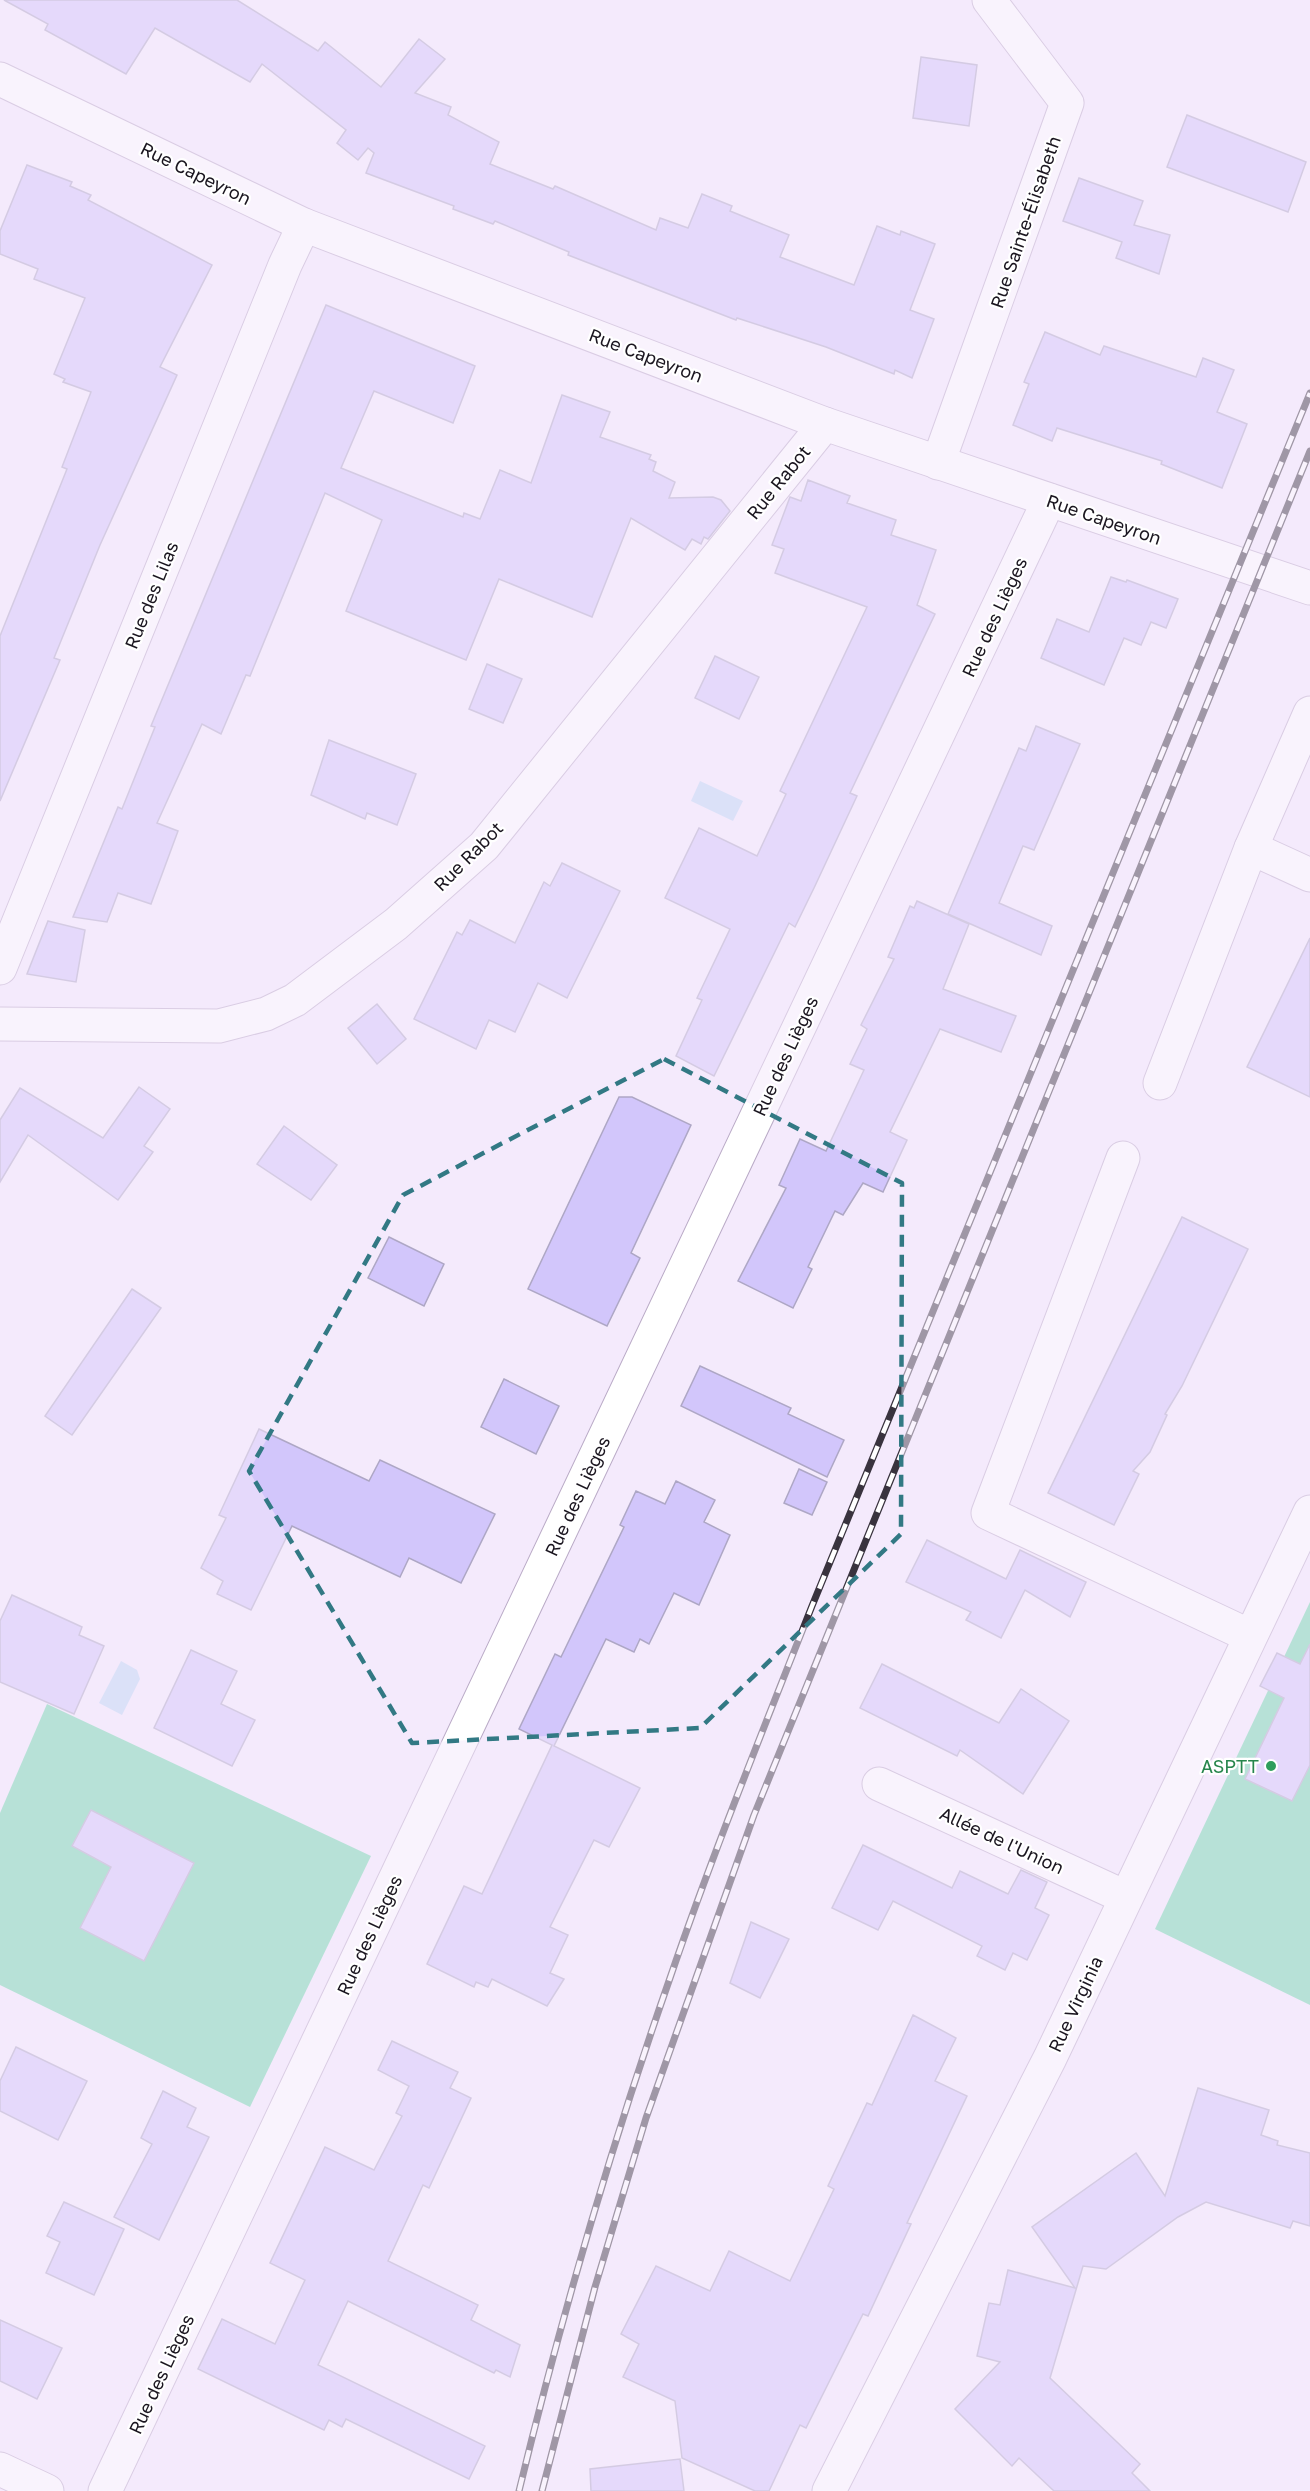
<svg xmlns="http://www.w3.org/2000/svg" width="1310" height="2491" viewBox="0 0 1310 2491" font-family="'Golos Text',sans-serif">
  <rect width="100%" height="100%" fill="#f4eafc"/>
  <g fill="#6dd8ac">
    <polygon points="1310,1602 1310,2005 1155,1929"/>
    <polygon points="47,1704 371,1856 250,2107 0,1985 0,1813"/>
  </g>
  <g fill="#bcd8f4">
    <polygon points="700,781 743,801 733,821 691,801"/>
    <polygon points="121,1661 137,1670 140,1679 122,1715 99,1703"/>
  </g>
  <g fill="#d2c6fb" stroke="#aea7c5" stroke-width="1.5">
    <polygon points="4,0 237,0 318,51 325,42 381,87 419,39 445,59 415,93 451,107 448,115 499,142 490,164 553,189 555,186 656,230 660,218 688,228 702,194 732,206 730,211 789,235 780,257 854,285 877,226 900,235 901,231 935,244 910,310 934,319 912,378 895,370 894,374 826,347 737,318 736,320 568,255 569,252 495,221 493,224 453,209 454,206 366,173 374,153 368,148 358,160 337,143 346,130 262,64 250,82 155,28 126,74 45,30 48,24"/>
    <polygon points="921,57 977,65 969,126 913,118"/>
    <polygon points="1187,115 1306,162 1288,212 1167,167"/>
    <polygon points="27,165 72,182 70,186 91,195 88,200 212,265 160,367 177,375 100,545 54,658 60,660 0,801 0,636 67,469 62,467 91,392 63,382 65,379 54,374 85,298 34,279 38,269 0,254 0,231"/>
    <polygon points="1079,178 1143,201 1134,225 1170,235 1159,274 1116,258 1122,242 1063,221"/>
    <polygon points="326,305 475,366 453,423 374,391 341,468 463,517 464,513 480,519 500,470 531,483 562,395 610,412 600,437 651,455 649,459 656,462 653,471 675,482 669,498 713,497 721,500 730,511 708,539 704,537 701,544 692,539 685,550 631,518 592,617 499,579 466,660 346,611 382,520 325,493 250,676 246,675 221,734 202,724 157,823 178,831 151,904 118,893 107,922 73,917 118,807 122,809 155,727 151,726"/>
    <polygon points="1045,332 1100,355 1104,346 1196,377 1203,358 1234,370 1217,412 1247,424 1222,488 1161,464 1162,461 1057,428 1052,441 1013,425 1029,384 1024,382"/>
    <polygon points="808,480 850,496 847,503 896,520 891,535 936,550 917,605 935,614 850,793 857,796 814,888 795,927 789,923 714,1076 676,1056 702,1000 697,998 730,929 665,898 699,828 757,856 786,794 780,791 867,607 775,573 784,549 772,545 790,497 801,501"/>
    <polygon points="1111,577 1126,582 1127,580 1178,599 1166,628 1151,622 1141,645 1124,638 1104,685 1041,658 1057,619 1089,632"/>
    <polygon points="715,656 759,677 739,719 695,698"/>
    <polygon points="487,664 522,679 503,723 469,709"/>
    <polygon points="1036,726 1080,744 1034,850 1023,846 999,903 1052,926 1041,955 948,914 1019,748 1026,751"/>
    <polygon points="329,740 416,774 397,825 367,813 365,819 311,795"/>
    <polygon points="562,863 620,891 567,998 538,983 515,1032 489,1020 476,1049 414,1019 457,932 462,935 470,920 515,943 544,882 550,886"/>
    <polygon points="917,901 969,924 943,989 1016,1016 1001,1052 940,1029 890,1132 907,1140 883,1192 863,1183 843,1215 835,1211 808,1267 812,1269 793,1308 738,1281 786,1188 779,1185 800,1139 826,1151 864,1070 850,1064 867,1029 861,1025 894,959 888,957 910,906 914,908"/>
    <polygon points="48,921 85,930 76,982 27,974"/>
    <polygon points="1310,938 1310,1097 1247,1067"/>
    <polygon points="377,1004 406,1039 377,1064 348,1028"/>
    <polygon points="139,1087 170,1109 144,1146 153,1152 118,1200 28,1135 0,1182 0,1120 20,1088 103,1138"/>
    <polygon points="619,1097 632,1097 691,1125 631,1253 640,1258 607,1326 528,1289"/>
    <polygon points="284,1126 337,1165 311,1200 257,1164"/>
    <polygon points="1182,1217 1248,1249 1182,1386 1165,1414 1167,1415 1150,1452 1133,1471 1139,1474 1114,1525 1048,1493"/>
    <polygon points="389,1237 444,1264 424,1306 368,1278"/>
    <polygon points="132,1289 161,1308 72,1435 45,1416"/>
    <polygon points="700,1366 791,1408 788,1414 844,1440 827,1477 681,1406"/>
    <polygon points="504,1379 559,1406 536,1454 481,1427"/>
    <polygon points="259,1429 369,1481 380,1460 495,1514 461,1583 409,1558 400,1577 292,1526 251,1610 217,1594 223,1581 201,1568 226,1518 219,1515"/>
    <polygon points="799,1469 827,1482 812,1515 784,1503"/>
    <polygon points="676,1481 715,1500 704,1522 730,1535 699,1605 674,1593 649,1644 640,1639 634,1652 606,1639 554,1746 640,1788 609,1847 594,1840 550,1927 568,1935 550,1973 564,1979 547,2006 492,1979 488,1987 476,1982 474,1987 427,1964 464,1886 482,1894 552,1745 519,1729 555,1654 561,1657 624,1527 620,1525 636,1491 665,1504"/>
    <polygon points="927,1540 1006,1579 1020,1550 1086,1582 1070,1617 1025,1590 1001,1638 966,1620 971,1612 906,1582"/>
    <polygon points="12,1595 82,1627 79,1635 104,1646 74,1714 0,1682 0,1621"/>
    <polygon points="1310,1644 1310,1765 1292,1801 1245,1779 1284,1698 1260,1686 1277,1653 1300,1664"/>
    <polygon points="191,1650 237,1671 221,1704 255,1720 232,1766 154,1728"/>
    <polygon points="882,1664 999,1723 1021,1689 1069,1721 1023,1794 960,1750 957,1756 860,1708"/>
    <polygon points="91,1810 194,1863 144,1961 80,1928 111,1867 72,1846"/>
    <polygon points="863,1845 952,1888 960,1871 1008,1894 1021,1870 1047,1882 1035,1908 1049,1915 1027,1960 1013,1953 1005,1970 977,1956 982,1946 893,1901 878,1930 832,1908"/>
    <polygon points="751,1922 789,1939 760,1998 730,1983"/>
    <polygon points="913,2015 956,2038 935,2081 967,2096 907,2223 911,2224 868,2316 863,2314 806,2428 800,2425 769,2491 755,2491 682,2458 675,2401 623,2377 639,2344 621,2334 656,2266 710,2291 729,2251 790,2281 834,2189 828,2186 867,2103 872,2105"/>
    <polygon points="392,2041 458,2072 450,2088 471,2098 429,2188 423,2185 388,2261 478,2305 471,2320 520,2345 510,2377 496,2370 494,2373 348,2301 318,2365 485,2446 469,2479 346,2419 342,2427 329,2420 324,2430 198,2369 222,2319 275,2344 305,2280 270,2263 325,2147 374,2170 402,2116 396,2113 409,2086 378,2070"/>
    <polygon points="16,2047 87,2081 58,2140 0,2111 0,2081"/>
    <polygon points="1198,2088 1269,2110 1261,2135 1278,2141 1277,2145 1310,2153 1310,2226 1293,2221 1290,2228 1206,2202 1178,2217 1106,2269 1083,2266 1050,2378 1140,2464 1132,2473 1150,2491 1054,2491 1019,2458 1012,2466 955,2409 1000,2362 977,2356 989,2303 1000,2305 1008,2270 1075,2288 1032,2227 1136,2153 1165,2196"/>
    <polygon points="163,2091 196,2108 187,2127 209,2137 159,2240 114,2217 152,2144 141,2138"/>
    <polygon points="64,2202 124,2229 94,2295 46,2273 60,2242 47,2236"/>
    <polygon points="0,2320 62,2348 37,2399 0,2381"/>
    <polygon points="680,2459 684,2491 591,2491 590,2469"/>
  </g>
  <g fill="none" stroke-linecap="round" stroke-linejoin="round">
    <g stroke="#baabc7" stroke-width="35">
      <g id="minor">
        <polyline points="938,463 1067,103 989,0"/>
        <polyline points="1251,848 1310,875"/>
        <polyline points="0,968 285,265 304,225"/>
        <polyline points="0,1024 219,1026 266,1014 295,1000 396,924 484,846 825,424"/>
        <polyline points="1160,1083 1251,848 1310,713"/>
        <polyline points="1123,1158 988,1513 1250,1636"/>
        <polyline points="879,1784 1125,1897"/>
        <polyline points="0,2469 47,2491"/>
        <polyline points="105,2491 1049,500"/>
        <polyline points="829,2491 1050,2058 1310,1512"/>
      </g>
    </g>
    <g stroke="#baabc7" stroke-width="35">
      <polyline id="tertiary" points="0,79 304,225 825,424 1310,588"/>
    </g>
    <use href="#minor" stroke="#fff" stroke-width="33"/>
    <use href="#tertiary" stroke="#fff" stroke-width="33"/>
    <g stroke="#39333e" stroke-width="7">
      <g id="rail">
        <path d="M519 2491C561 2318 611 2146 670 1978 713 1853 763 1730 812 1606L1310 393"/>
        <polyline points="542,2491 595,2287 646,2118 754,1815 1310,451"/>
      </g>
    </g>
    <use href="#rail" stroke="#fff" stroke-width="4.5" stroke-dasharray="14" stroke-linecap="butt"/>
  </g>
  <path d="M0 0H1310V2491H0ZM664 1059 902 1183 901 1534 700 1728 412 1743 249 1471 403 1195Z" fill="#f4eafc" fill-opacity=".55" fill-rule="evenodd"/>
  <path fill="none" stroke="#327984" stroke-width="4.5" stroke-dasharray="12 8" stroke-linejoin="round" d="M664 1059 902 1183 901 1534 700 1728 412 1743 249 1471 403 1195Z"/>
  <circle fill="#2e9e5b" stroke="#fff" stroke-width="2" cx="1271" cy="1766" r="6"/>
  <g text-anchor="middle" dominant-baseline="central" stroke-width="4.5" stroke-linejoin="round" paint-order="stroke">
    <g font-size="18" fill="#1a151f" stroke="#fff">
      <text transform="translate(196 173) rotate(26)">Rue Capeyron</text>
      <text transform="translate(1025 222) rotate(-71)">Rue Sainte-Élisabeth</text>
      <text transform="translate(646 355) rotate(21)">Rue Capeyron</text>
      <text transform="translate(778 482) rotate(-51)">Rue Rabot</text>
      <text transform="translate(1104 519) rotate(19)">Rue Capeyron</text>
      <text transform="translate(151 595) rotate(-68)">Rue des Lilas</text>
      <text transform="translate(994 617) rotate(-65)">Rue des Lièges</text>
      <text transform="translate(468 856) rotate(-45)">Rue Rabot</text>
      <text transform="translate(785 1056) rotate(-65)">Rue des Lièges</text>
      <text transform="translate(577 1496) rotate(-65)">Rue des Lièges</text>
      <text transform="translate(1002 1840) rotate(25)">Allée de l'Union</text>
      <text transform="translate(369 1935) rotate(-65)">Rue des Lièges</text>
      <text transform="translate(1075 2004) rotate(-65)">Rue Virginia</text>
      <text transform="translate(161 2374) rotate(-65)">Rue des Lièges</text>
    </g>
    <g font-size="18" fill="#27864d" stroke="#fff" text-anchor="end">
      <text x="1259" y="1766">ASPTT</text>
    </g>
  </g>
</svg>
